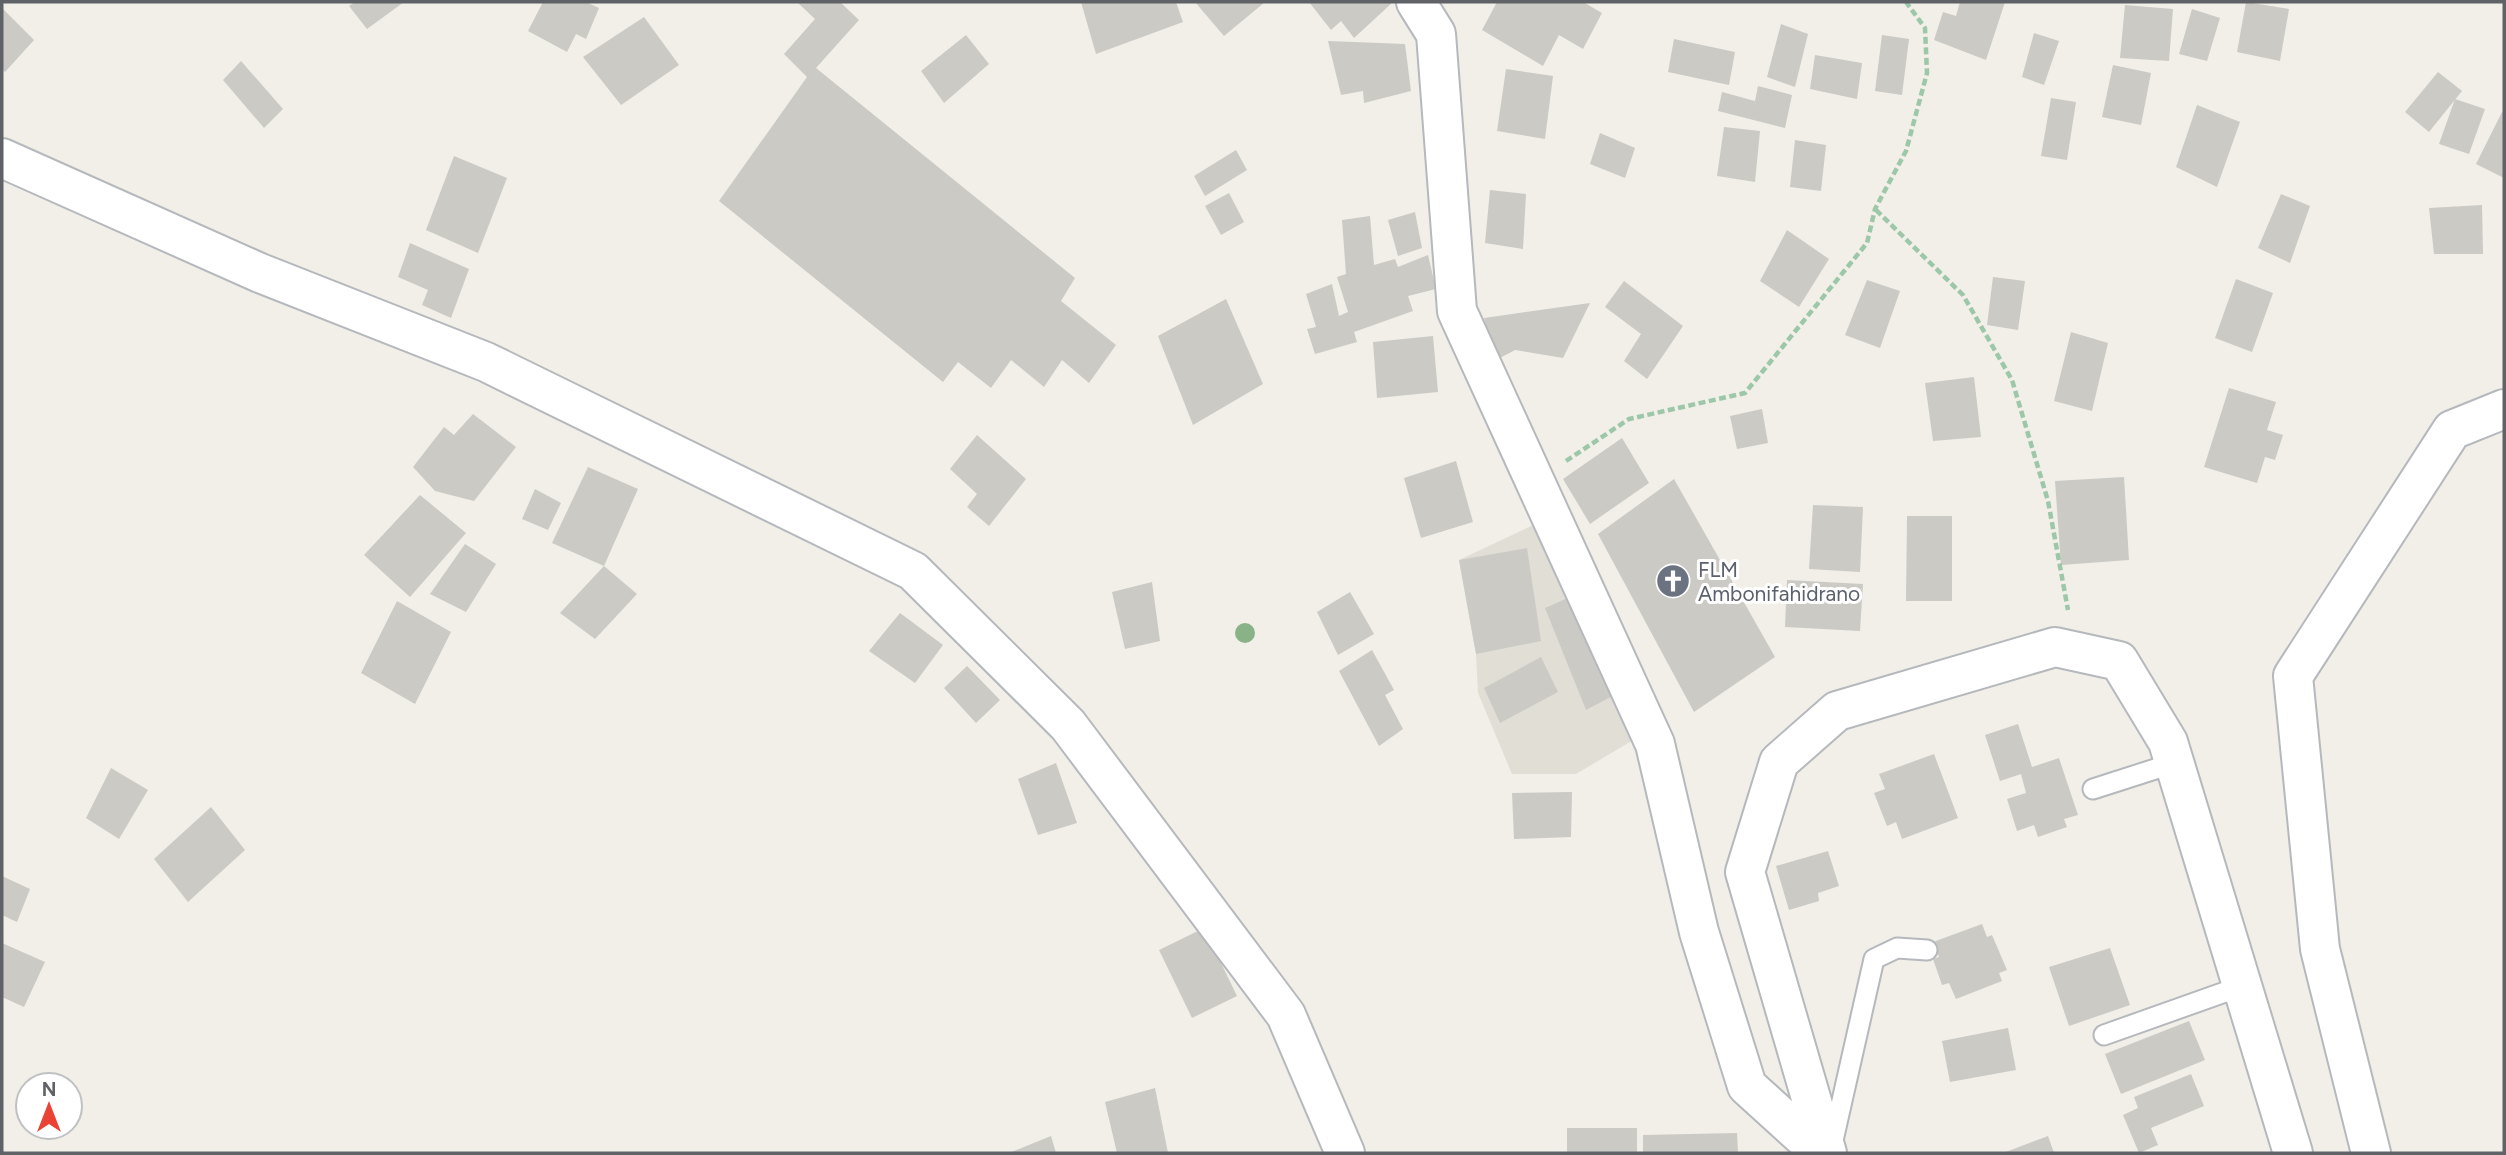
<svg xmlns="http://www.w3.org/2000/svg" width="2506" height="1155" viewBox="0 0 2506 1155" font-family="Figtree,sans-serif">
  <rect width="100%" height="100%" fill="#f1efe8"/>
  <polygon fill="#e1ded6" points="1546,519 1645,733 1576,774 1512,774 1478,693 1476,654 1459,560"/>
  <g fill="#cccac5">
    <polygon points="355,2 404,2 367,29 349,6"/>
    <polygon points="543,2 586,2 599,8 586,39 576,34 567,52 528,31"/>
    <polygon points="797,2 840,2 859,20 816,68 1075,278 1061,301 1116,345 1089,383 1062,360 1044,387 1011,360 991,388 958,362 943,382 719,201 807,77 784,54 815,19"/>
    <polygon points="1081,2 1176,2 1183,22 1096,54"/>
    <polygon points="1195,2 1265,2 1224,36"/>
    <polygon points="1309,2 1393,2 1354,38 1341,21 1331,30"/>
    <polygon points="1497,2 1583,2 1602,13 1583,49 1559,35 1543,66 1482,30"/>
    <polygon points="1960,2 2005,2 1986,60 1934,40 1943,12 1956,16"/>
    <polygon points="2246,2 2289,9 2280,61 2237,52"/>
    <polygon points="2125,5 2173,9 2169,61 2120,58"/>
    <polygon points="2,8 34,40 5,72 2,69"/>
    <polygon points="2192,9 2220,18 2207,61 2179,54"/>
    <polygon points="644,17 679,65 621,105 583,57"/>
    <polygon points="1781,24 1808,34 1795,87 1767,77"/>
    <polygon points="2034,33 2059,41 2044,85 2022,77"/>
    <polygon points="966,35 989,64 944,103 921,71"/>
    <polygon points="1882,35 1909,39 1902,95 1875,91"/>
    <polygon points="1674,39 1735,52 1729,85 1668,72"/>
    <polygon points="1328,41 1405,44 1411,91 1364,103 1363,91 1341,95"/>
    <polygon points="1815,55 1862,63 1857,99 1810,89"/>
    <polygon points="241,61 283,109 264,128 223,80"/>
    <polygon points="2113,65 2151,73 2141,125 2102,117"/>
    <polygon points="1506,69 1553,76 1545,139 1497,131"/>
    <polygon points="2438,72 2462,91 2429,132 2405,112"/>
    <polygon points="1758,86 1792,95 1785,128 1718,111 1722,92 1755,101"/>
    <polygon points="2051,98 2076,102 2067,160 2041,156"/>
    <polygon points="2455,99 2485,109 2469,154 2439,144"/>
    <polygon points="2197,105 2240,122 2217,187 2176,167"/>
    <polygon points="2502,112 2504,113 2504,178 2476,164"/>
    <polygon points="1724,127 1760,131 1755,182 1717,176"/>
    <polygon points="1600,133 1635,148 1625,178 1590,164"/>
    <polygon points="1795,140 1826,145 1821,191 1790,187"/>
    <polygon points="1236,150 1247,170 1205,196 1194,176"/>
    <polygon points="454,156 507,178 478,253 426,230"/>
    <polygon points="1490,190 1526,194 1523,249 1485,243"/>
    <polygon points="1229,193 1244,222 1221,235 1205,206"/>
    <polygon points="2281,194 2310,206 2290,263 2258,248"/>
    <polygon points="2482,205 2483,254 2434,254 2429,208"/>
    <polygon points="1415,212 1422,248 1398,256 1388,220"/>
    <polygon points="1370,216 1374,265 1395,259 1398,267 1428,255 1436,289 1408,296 1413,311 1354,332 1357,342 1315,354 1307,329 1316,327 1306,294 1332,284 1339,316 1348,312 1337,277 1346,274 1342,220"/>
    <polygon points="1787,230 1829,259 1799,307 1760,281"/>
    <polygon points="410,243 469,269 451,318 422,305 428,290 398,277"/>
    <polygon points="1993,277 2025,281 2018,330 1987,325"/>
    <polygon points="2236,279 2273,293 2252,352 2215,338"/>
    <polygon points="1867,280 1900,291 1880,348 1845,335"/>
    <polygon points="1624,281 1683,326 1647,379 1624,361 1641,334 1605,307"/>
    <polygon points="1226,299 1263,384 1193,425 1158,336"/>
    <polygon points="1590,303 1563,358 1515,350 1496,360 1484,318"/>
    <polygon points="2071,332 2108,343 2092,411 2054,401"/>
    <polygon points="1433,336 1438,392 1377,398 1373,342"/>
    <polygon points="1974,377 1981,437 1933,441 1925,383"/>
    <polygon points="2229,388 2276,402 2267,430 2283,435 2275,460 2265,457 2257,483 2204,467"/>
    <polygon points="1762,409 1768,443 1737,449 1730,416"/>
    <polygon points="473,414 516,447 474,501 435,491 413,467 444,427 454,435"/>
    <polygon points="977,435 1026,479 989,526 967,507 977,494 950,469"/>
    <polygon points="1622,438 1649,483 1590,524 1563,479"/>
    <polygon points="1456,461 1473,522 1421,538 1404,478"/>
    <polygon points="588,467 638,489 604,566 552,543"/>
    <polygon points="2124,477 2129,560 2061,565 2055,481"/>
    <polygon points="1674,479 1775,657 1694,712 1598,534"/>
    <polygon points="535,489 561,503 548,530 522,519"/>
    <polygon points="420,495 466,533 410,597 364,555"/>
    <polygon points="1813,505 1863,507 1860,572 1809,569"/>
    <polygon points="1907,516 1952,516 1952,601 1906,601"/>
    <polygon points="465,544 496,564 466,612 430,594"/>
    <polygon points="1527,548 1541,641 1476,654 1459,560"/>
    <polygon points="604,566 637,594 595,639 560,613"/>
    <polygon points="1787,580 1863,584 1860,631 1785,627"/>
    <polygon points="1152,582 1160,641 1125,649 1112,592"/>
    <polygon points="1350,592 1374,634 1338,655 1317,612"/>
    <polygon points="1579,593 1624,690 1586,710 1545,608"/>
    <polygon points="397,601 451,632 415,704 361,673"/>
    <polygon points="900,613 943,645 915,683 869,651"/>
    <polygon points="1372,650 1394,690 1385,695 1403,729 1379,746 1339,671"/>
    <polygon points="1541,657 1558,692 1500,723 1484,688"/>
    <polygon points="967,666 1000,700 976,723 944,688"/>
    <polygon points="2018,724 2032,767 2059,758 2078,815 2064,819 2067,827 2038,837 2034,825 2017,831 2007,799 2026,793 2021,774 2000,781 1985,735"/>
    <polygon points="1934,754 1958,818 1902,839 1896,822 1887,826 1874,793 1885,789 1879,774"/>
    <polygon points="1056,763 1077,823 1038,835 1018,779"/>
    <polygon points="111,768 148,790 119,839 86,818"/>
    <polygon points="1572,792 1571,837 1514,839 1512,793"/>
    <polygon points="211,807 245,850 188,902 154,859"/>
    <polygon points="1828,851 1839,886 1818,893 1819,901 1789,910 1776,866"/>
    <polygon points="2,876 30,889 17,922 2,915"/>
    <polygon points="1982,924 1987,937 1992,935 2007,970 1999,973 2002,981 1956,999 1949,983 1942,985 1933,959 1939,957 1933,942"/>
    <polygon points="1204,928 1237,996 1192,1018 1159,950"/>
    <polygon points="2,943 45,962 24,1007 2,997"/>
    <polygon points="2110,948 2130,1005 2069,1026 2049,967"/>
    <polygon points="2189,1021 2205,1060 2121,1094 2105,1054"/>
    <polygon points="2008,1028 2016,1070 1950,1082 1942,1041"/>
    <polygon points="2191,1074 2204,1106 2151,1128 2158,1145 2139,1153 2123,1115 2138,1108 2134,1097"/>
    <polygon points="1155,1088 1168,1153 1117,1153 1105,1102"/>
    <rect x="1567" y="1128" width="70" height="25"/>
    <polygon points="1737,1133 1738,1153 1643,1153 1643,1135"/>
    <polygon points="1051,1136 1056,1153 1009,1153"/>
    <polygon points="2048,1136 2054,1153 2003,1153"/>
  </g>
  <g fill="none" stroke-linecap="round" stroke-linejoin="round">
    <g stroke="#b5b8bc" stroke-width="23">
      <g id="service">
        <polyline points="2093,789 2174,763"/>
        <polyline points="2104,1035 2242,986"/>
        <polyline points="1832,1145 1874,959 1897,948 1927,950"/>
      </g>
    </g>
    <g stroke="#b5b8bc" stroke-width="42">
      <g id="minor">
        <polyline points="1416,2 1436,34 1457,311 1655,744 1699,932 1747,1086 1821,1153"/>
        <polyline points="2,158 260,273 486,362 913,571 1068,725 1286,1015 1345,1153"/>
        <polyline points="1827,1153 1745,872 1779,762 1837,711 2055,647 2119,661 2168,742 2293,1153"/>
        <polyline points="2371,1153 2320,949 2293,676 2452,430 2504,409"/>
      </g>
    </g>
    <g stroke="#9cc7a9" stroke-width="4.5" stroke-dasharray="7 3.5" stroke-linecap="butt">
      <polyline points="1876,210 1963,295 2012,380 2048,501 2068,610"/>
      <polyline points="1566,461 1629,419 1745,393 1867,243 1875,209 1906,151 1927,73 1925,28 1906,2"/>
    </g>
    <use href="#service" stroke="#fff" stroke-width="19"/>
    <use href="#minor" stroke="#fff" stroke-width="38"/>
  </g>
  <circle fill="#89b387" cx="1245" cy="633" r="10"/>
  <defs>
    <g id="church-disc" transform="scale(1.75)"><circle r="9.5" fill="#6b7280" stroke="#fff"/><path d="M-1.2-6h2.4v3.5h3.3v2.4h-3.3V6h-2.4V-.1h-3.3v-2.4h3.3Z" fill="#fff"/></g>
  </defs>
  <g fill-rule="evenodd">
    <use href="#church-disc" x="1673" y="581"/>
  </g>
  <g text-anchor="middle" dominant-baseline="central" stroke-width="6" stroke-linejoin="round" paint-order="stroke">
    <g font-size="21" fill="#5b616d" stroke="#fff" text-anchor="start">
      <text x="1698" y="569">FLM<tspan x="1698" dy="24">Ambonifahidrano</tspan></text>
    </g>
  </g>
  <rect width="2506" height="1155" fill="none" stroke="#5f6368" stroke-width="7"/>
  <g transform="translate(49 1106)"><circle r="33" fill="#ffffff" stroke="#bfc1c3" stroke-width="2"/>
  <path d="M0-5L12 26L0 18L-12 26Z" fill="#ea4335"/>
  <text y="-10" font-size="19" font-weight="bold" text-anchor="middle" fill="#5f6368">N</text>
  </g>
</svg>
